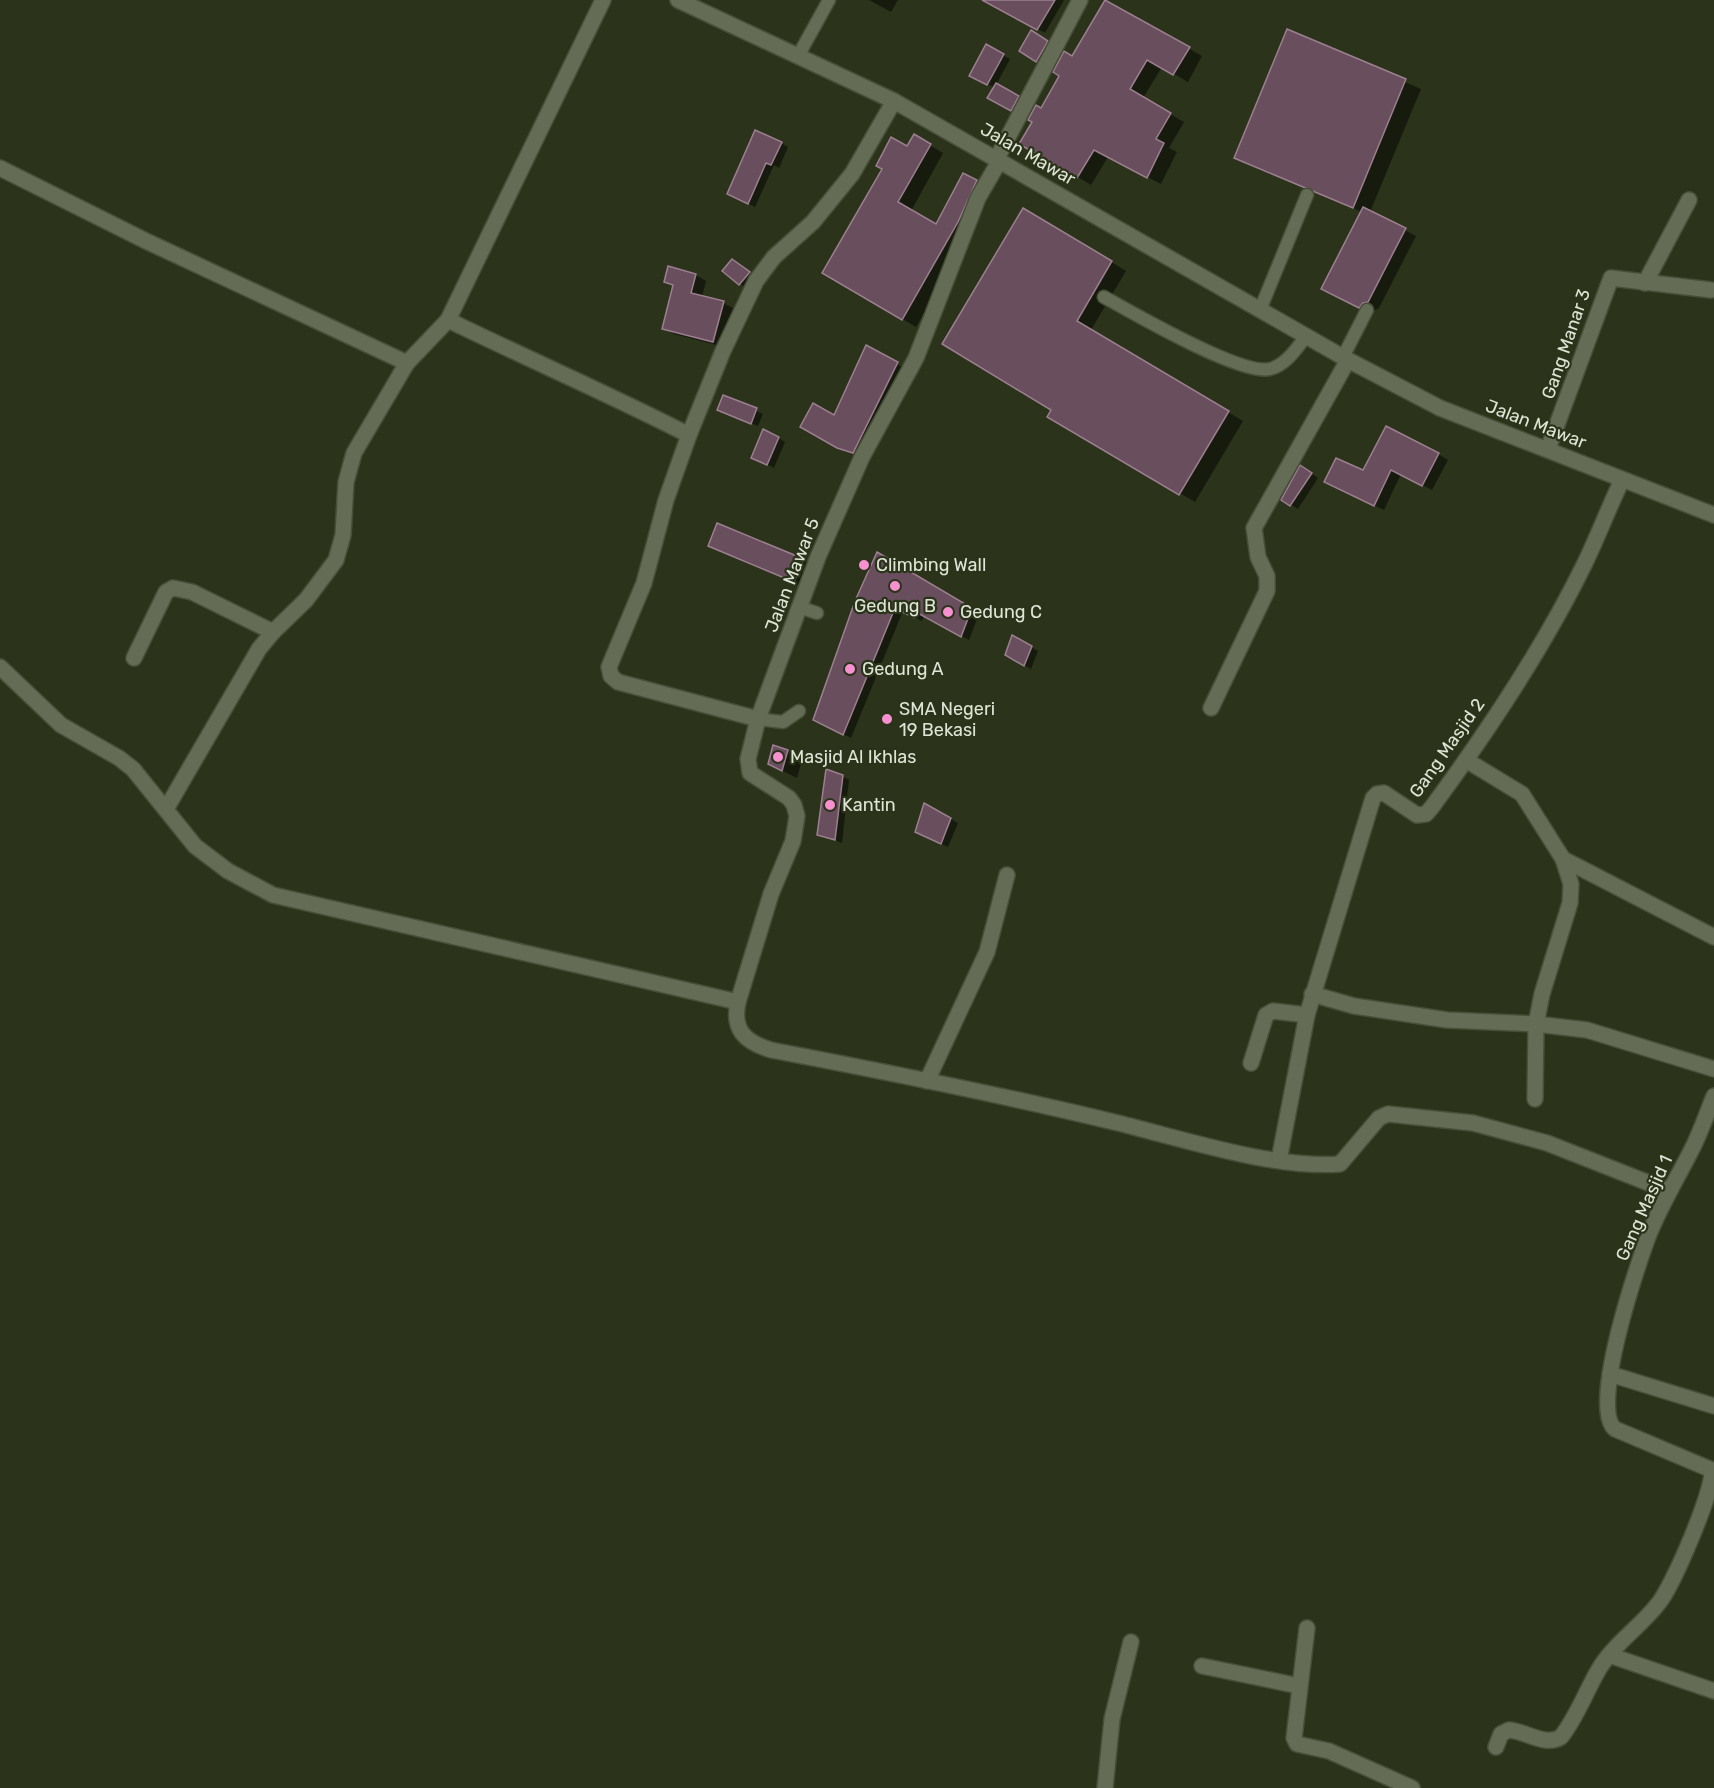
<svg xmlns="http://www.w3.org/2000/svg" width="1714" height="1788" viewBox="0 0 1714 1788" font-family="Rubik,sans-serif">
  <rect width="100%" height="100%" fill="#2b331a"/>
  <g fill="#0007">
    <polygon points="869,0 898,0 891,12"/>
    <polygon points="986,0 1064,0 1045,33"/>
    <polygon points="1106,1 1202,56 1188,82 1162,67 1143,98 1184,122 1169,148 1177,152 1161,184 1108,157 1091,185 1021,143"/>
    <polygon points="1288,31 1421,89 1370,212 1416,236 1379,308 1370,313 1334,295 1362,212 1236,157"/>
    <polygon points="1032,32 1054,46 1044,64 1021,50"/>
    <polygon points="987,46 1010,59 996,85 1025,101 1018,113 989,97 995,88 971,75"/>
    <polygon points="914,136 943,153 911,211 937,226 964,175 990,189 972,230 916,327 824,273"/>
    <polygon points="781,143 788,147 779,168 774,165 755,207 736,197"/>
    <polygon points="1039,218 1126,271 1091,330 1243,421 1195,502 1050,416 1053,409"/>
    <polygon points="736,262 752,275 743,286 724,271"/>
    <polygon points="669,268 696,275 706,281 702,297 723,303 733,308 724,347 674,334 663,328 674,286 666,282"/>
    <polygon points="867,347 904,368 861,456 846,451 802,426 834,417"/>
    <polygon points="724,397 763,414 758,426 726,413"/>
    <polygon points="778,438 785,442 774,468 760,461"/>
    <polygon points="1438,454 1448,460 1432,490 1401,474 1384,510 1336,487 1364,472"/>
    <polygon points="1308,471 1318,478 1298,509 1283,500"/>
    <polygon points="710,545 803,560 814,567 805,588"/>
    <polygon points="878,554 979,614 969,640 924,615 922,621 903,611 851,738 822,723"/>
    <polygon points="1013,637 1038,651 1031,669 1006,655"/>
    <polygon points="787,752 802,760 797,778 769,764"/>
    <polygon points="842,776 849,780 842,843 818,834"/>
    <polygon points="925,805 958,823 948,847 924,836"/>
  </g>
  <g fill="#694f5e" stroke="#9c7f90" stroke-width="1.5">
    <polygon points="982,0 1055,0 1037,30"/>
    <polygon points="1105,0 1190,47 1173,75 1147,60 1130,89 1171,113 1156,139 1164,143 1147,178 1094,150 1077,178 1019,144 1032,122 1028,120 1036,105 1041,108 1059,76 1053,72 1064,51 1072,56"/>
    <polygon points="1287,29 1406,79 1353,208 1234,158"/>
    <polygon points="1031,30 1048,41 1036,62 1019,51"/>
    <polygon points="986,44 1004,54 987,85 969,76"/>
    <polygon points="996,83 1019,96 1011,111 987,98"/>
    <polygon points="755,130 782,142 771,165 766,163 748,204 727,194"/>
    <polygon points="914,134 931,144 898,202 936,224 963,173 977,180 958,222 902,320 822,273 882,169 876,166 891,137 907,146"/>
    <polygon points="1363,207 1406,228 1368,302 1363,303 1359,308 1321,289"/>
    <polygon points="1023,208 1112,261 1077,321 1229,411 1179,495 1047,417 1051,410 942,344"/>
    <polygon points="732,259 750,272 739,285 722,271"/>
    <polygon points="668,266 696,274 691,293 724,301 713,342 662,329 673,285 664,282"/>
    <polygon points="866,345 898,362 853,453 837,448 800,427 813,403 834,415"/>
    <polygon points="723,395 757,408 751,424 717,410"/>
    <polygon points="1386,426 1439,453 1422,486 1391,470 1374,506 1324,482 1336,458 1363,470"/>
    <polygon points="763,429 779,437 767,465 751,458"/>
    <polygon points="1300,465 1312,473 1290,506 1281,500"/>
    <polygon points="717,523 804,559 794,582 708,546"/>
    <polygon points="877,552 972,608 961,637 916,612 914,618 895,608 843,735 813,720 855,601"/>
    <polygon points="1012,635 1032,646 1024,666 1005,655"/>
    <polygon points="773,745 788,750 782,771 768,764"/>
    <polygon points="826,769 843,775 835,840 817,835"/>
    <polygon points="924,803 951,818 941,844 915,832"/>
  </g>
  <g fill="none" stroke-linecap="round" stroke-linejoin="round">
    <g stroke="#484f38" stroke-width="15">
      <g id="service">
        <polyline points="798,56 829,0"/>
        <path d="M1104 297C1133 313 1241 376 1270 369 1286 365 1297 348 1307 335"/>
        <polyline points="1260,310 1307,195"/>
        <polyline points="1343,357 1367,310"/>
        <polyline points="799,607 817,613"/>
        <polyline points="758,719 783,722 799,711"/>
      </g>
    </g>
    <g stroke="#484f38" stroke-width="18">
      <g id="minor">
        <polyline points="997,158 1080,0"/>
        <polyline points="0,168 146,241 407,363"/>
        <polyline points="1645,283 1689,200"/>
        <path d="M448 320C528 359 609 394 689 435"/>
        <polyline points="1548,449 1611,278 1711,290"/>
        <polyline points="134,658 166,592 173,588 192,592 273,632"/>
        <path d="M0 667 61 725 119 758 133 769 195 846 228 871 273 895 738 1002C732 1030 745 1042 771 1050 887 1072 1003 1095 1118 1123 1183 1139 1274 1169 1340 1164L1379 1118 1388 1114 1473 1123 1547 1143 1669 1191"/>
        <polyline points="1211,708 1267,591 1267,576 1258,557 1254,528 1348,360"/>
        <polyline points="758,719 618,682 611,676 609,667 644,583 666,500 689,435 723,351 756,281 774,257 813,222 852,174 894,101"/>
        <polyline points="1466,760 1522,794 1563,859 1714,937"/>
        <polyline points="166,809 259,649 273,632 306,600 336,560 343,535 346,482 354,453 407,363 448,320 603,0"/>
        <polyline points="1312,994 1354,1006 1447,1020 1536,1024 1587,1030 1714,1069"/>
        <polyline points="738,1002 771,894 793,841 797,816 794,805 789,798 750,773 748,759 758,719 818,557 862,457 916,358 978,198 1000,160"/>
        <polyline points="1251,1063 1266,1015 1273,1011 1307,1015"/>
        <polyline points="927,1081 987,952 1007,875"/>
        <polyline points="1535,1099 1536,1024 1542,994 1570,903 1571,884 1563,859"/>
        <path d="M1279 1160 1307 1015 1373 798 1377 794 1384 793 1417 815 1426 814 1432 807C1488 731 1543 649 1585 563 1598 536 1609 507 1622 480"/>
        <polyline points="1610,1374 1714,1406"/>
        <polyline points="1307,1628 1294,1738 1297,1744 1329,1751 1412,1788"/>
        <polyline points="1609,1655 1714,1691"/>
        <polyline points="1202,1666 1299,1686"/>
        <path d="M1496 1747 1501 1734 1509 1730C1526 1731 1545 1747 1561 1737 1577 1717 1586 1691 1599 1669 1614 1644 1640 1627 1658 1604 1673 1586 1714 1490 1712 1470L1615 1429C1589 1408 1638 1262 1650 1232 1662 1203 1679 1175 1693 1147 1701 1131 1707 1113 1714 1096"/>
        <polyline points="1105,1788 1112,1719 1131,1642"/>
      </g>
    </g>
    <g stroke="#484f38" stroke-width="18">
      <polyline id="tertiary" points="678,0 894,101 1348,360 1440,408 1714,515"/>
    </g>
    <use href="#service" stroke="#646c56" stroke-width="12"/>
    <use href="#minor" stroke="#646c56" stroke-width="15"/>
    <use href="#tertiary" stroke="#646c56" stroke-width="15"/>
  </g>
  <g fill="#f790cf" stroke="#2b331a" stroke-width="2">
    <circle cx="864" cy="565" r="6"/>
    <circle cx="895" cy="586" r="6"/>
    <circle cx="948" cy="612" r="6"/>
    <circle cx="850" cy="669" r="6"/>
    <circle cx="887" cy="719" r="6"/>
    <circle cx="778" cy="757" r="6"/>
    <circle cx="830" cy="805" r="6"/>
  </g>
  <g text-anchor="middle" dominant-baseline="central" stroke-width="4.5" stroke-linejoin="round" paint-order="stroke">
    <g font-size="18" fill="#dfe5d6" stroke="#2b331a">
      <text transform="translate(1028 154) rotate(30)">Jalan Mawar</text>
      <text transform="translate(1566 344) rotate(-71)">Gang Manar 3</text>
      <text transform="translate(1536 424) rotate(21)">Jalan Mawar</text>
      <text transform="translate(792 575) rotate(-69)">Jalan Mawar 5</text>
      <text transform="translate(1447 748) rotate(-55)">Gang Masjid 2</text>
      <text transform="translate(1644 1208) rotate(-66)">Gang Masjid 1</text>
    </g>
    <g font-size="18" fill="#dfe5d6" stroke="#2b331a" text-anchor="start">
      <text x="876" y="565">Climbing Wall</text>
      <text x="895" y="606" text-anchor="middle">Gedung B</text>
      <text x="960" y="612">Gedung C</text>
      <text x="862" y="669">Gedung A</text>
      <text x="899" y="709">SMA Negeri<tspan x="899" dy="21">19 Bekasi</tspan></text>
      <text x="790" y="757">Masjid Al Ikhlas</text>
      <text x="842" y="805">Kantin</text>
    </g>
  </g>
</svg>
